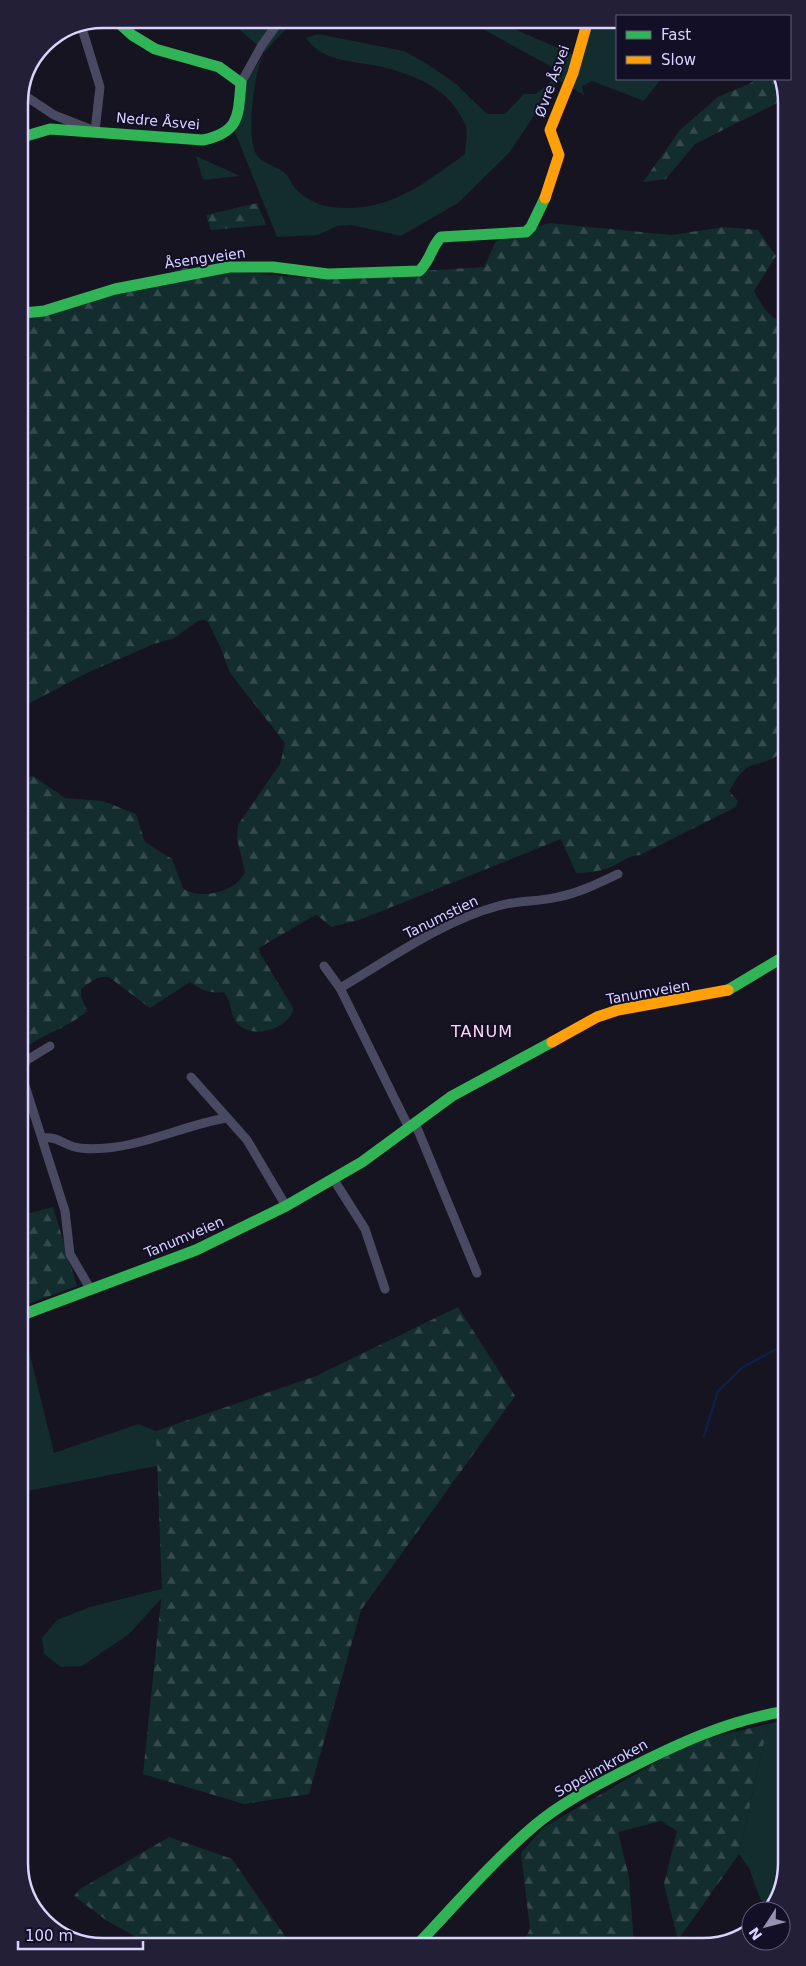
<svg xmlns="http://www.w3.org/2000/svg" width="806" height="1966" viewBox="0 0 806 1966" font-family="'DejaVu Sans',sans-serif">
  <defs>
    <pattern id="forest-firs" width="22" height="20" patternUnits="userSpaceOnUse" patternTransform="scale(1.25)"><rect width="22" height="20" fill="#132c2d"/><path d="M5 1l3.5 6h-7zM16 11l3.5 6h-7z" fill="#354a4c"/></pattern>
  </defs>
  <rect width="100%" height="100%" fill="#161421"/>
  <g fill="#132c2d">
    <path d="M589 20H617V79H661L644 101 592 81 582 86 584 95 558 80 509 153 458 203 401 236 352 225 337 226 318 235 277 237 235 132 246 83 265 52 240 30 241 23H292C283 33 271 43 264 54 254 71 246 136 256 154 263 165 279 166 287 175 290 179 292 184 295 188 309 204 330 209 350 208 396 207 429 180 465 154 465 146 468 134 466 127 453 91 417 75 382 67 354 60 325 64 306 38L318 34 404 51 429 65 456 84 487 114H505L524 94H536L549 83 557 70 468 21H496L574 55Z"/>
    <polygon points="196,156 240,176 203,180"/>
    <polygon points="23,1326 54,1453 138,1424 156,1431 167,1464 22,1492"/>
    <polygon points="173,1586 129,1634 82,1666 61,1667 44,1654 42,1638 57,1620 90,1607"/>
    <polygon points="787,1720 787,1864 771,1911 768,1911 759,1896 749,1868 739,1854 768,1724"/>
  </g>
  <g fill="url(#forest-firs)">
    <polygon points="755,79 783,79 783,100 695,144 666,179 643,182 680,130 718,97 751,83"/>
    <polygon points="257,203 266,225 211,230 206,215"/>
    <path d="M549 223 671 235 724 227 758 230 776 256 754 291C761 303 768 319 783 321L785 749C774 760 767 761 753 765 742 768 735 781 729 791L738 801 736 807 640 855C629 856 624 860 615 865 603 871 589 873 576 873L561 839 359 920 331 927 317 915 312 917 259 948 260 953 293 1008C293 1016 286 1022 279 1026 264 1034 242 1035 234 1018 229 1007 232 1004 224 992 210 994 201 990 190 982L150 1008 109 977C97 975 91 982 81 989V996L87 1011C69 1028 41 1034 21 1051V778L33 776 65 798 103 801 136 814 145 842 172 859 183 888C199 901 237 892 245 872L237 839 238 825 280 764 285 743 230 673 220 646 208 622 204 620 198 621 174 638 154 644 87 673 20 708 19 321 184 268 309 278 484 267 496 241Z"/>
    <polygon points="53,1207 77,1286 22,1306 22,1215"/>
    <polygon points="458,1307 515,1396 361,1610 309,1794 244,1804 143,1774 162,1591 156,1431 316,1376"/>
    <polygon points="768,1724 739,1854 678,1940 664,1884 677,1831 661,1821 618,1832 629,1877 634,1944 523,1944 530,1929 521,1853 544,1827 691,1742"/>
    <polygon points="169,1837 232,1859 292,1946 153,1947 106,1920 74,1896 80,1889"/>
  </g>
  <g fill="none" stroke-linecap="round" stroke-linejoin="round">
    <polyline stroke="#0d2144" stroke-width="2.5" points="704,1436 718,1391 743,1367 786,1344"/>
    <g stroke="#4a4962" stroke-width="9">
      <polyline points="241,83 262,45 278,23"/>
      <polyline points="21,93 54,115 95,131 100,87 81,25"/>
      <polyline points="324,966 340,988 409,1128"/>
      <path d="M340 988C390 959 442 921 498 906 517 900 538 902 558 897 579 893 599 883 618 874"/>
      <polyline points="21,1070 27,1060 50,1046"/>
      <polyline points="21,1073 65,1211 70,1254 91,1290"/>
      <polyline points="191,1077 247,1140 286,1206"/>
      <polyline points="415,1123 477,1273"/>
      <path d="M44 1138C55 1137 59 1141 69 1145 80 1150 95 1149 107 1148 148 1144 186 1125 226 1118"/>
      <polyline points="334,1180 365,1229 385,1289"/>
    </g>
    <g stroke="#30b455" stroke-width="11">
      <path d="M19 142 26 136 50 129 203 140C240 132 238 116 241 83L219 67 155 49 132 35 121 25"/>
      <path d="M19 291 23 313 44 311 115 289 229 267H273L328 274 419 271C430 262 431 247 441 237L526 232 531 227 545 198"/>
      <polyline points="728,990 785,956"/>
      <polyline points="22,1315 196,1250 286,1206 362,1162 452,1096 552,1042"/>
      <path d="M417 1945C455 1905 492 1862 534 1826 561 1803 593 1787 624 1771 677 1744 728 1720 787 1711"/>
    </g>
    <g stroke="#ff9f0a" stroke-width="11">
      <polyline points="545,198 559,155 550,130 573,73 588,20"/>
      <polyline points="552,1042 597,1017 618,1010 728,990"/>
    </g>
  </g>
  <g text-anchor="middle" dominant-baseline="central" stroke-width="4" stroke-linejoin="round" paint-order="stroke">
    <g font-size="14" fill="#d9d4ff" stroke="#130f26">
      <text transform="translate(552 81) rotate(-70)">Øvre Åsvei</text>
      <text transform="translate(158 121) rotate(5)">Nedre Åsvei</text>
      <text transform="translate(205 258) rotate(-8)">Åsengveien</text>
      <text transform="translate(441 917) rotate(-26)">Tanumstien</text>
      <text transform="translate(648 992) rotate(-10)">Tanumveien</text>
      <text transform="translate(184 1237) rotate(-23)">Tanumveien</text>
      <text transform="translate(601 1768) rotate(-29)">Sopelimkroken</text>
    </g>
    <g font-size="16" letter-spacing="1" fill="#ffd6f0" stroke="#130f26">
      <text x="482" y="1031">TANUM</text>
    </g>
  </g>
  <path d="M0 0H806V1966H0ZM103 28H703A75 75 0 0 1 778 103V1863A75 75 0 0 1 703 1938H103A75 75 0 0 1 28 1863V103A75 75 0 0 1 103 28Z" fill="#231f37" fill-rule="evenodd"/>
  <path fill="none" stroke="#d9d4ff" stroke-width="2.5" d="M103 28H703A75 75 0 0 1 778 103V1863A75 75 0 0 1 703 1938H103A75 75 0 0 1 28 1863V103A75 75 0 0 1 103 28Z"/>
  <rect x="616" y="15" width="175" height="65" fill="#130f26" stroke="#625e7d"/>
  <rect x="626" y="31" width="25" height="8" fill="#30b455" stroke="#625e7d"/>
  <text x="661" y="40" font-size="15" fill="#d9d4ff">Fast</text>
  <rect x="626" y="56" width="25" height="8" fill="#ff9f0a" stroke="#625e7d"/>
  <text x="661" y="65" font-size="15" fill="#d9d4ff">Slow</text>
  <g transform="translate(766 1926) rotate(234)"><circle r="24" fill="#130f26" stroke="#625e7d"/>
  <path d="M0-4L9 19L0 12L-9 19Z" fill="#9591b1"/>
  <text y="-8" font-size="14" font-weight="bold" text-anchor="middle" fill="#d9d4ff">N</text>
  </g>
  <path d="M18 1941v8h125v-8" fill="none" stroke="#d9d4ff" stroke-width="2.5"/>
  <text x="25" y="1941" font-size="15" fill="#d9d4ff" stroke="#130f26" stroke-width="4" paint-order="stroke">100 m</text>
</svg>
